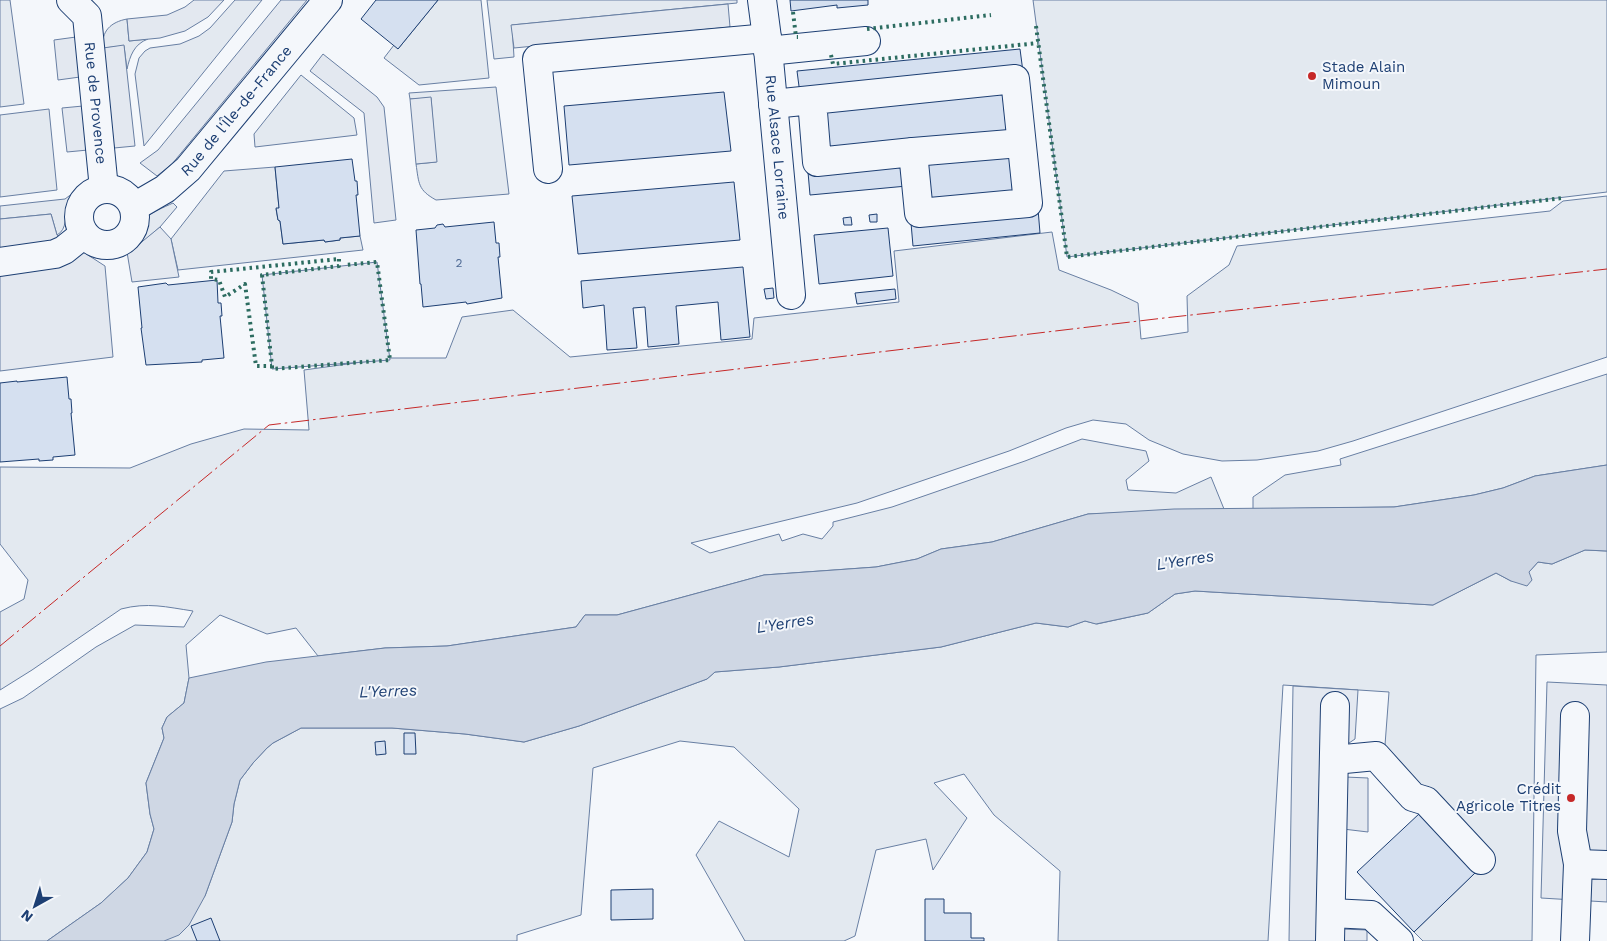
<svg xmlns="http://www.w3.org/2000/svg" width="1607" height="941" viewBox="0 0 1607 941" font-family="'Work Sans',sans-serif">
  <rect width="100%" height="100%" fill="#f4f7fb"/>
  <g fill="#e3e9f0" stroke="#687fa3">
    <polygon points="0,0 10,0 24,104 0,107"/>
    <polygon points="235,0 262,0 144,146 135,74 139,58 145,51 150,48 180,44 199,36 210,28"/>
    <polygon points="438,0 481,0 489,78 419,85 384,58 394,45 398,49"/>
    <polygon points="487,0 737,0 737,3 512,25 514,57 494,59"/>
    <polygon points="1033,0 1607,0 1607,192 1067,257"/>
    <path d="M127 19 129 41 148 39C134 44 130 56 127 69L124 46 103 48C101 31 111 22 127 19Z"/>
    <polygon points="301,75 354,118 357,135 255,147 254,134"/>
    <path d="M496 87 509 194 436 200C418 190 419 184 416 164L436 162 431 98 410 99 409 93Z"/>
    <polygon points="49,109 57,190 0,197 0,115"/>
    <polygon points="275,167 279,208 276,209 278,220 280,221 283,244 324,240 325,242 340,240 340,238 360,236 363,250 178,270 171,239 224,171"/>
    <path d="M81 187C78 194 72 198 69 205 64 215 68 229 57 235L51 214 0 219V206L65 199Z"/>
    <path d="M1607 196V357L1353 441 1318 451 1257 460 1222 461 1183 454 1149 440 1126 424 1093 420 1066 428 1009 451 857 503 691 543 710 553 779 534 782 541 803 534 822 539 833 526V522L892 507 1025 461 1082 439 1146 451 1149 461 1126 480 1128 490 1176 493 1211 477 1224 509 1088 514 992 542 941 549 917 559 876 567 764 575 617 615H585L576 627 447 646 385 648 318 656 296 628 267 634 220 615 186 645 189 678 184 703 167 717 162 728 164 738 146 783 150 814 154 829 147 852 128 878 101 903 47 941H0V709L23 698 96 647 135 625 184 627 193 611C166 607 148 602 121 609L32 670 0 690V612L24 599 28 580 0 544V467L130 468 191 444 244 429 309 430 304 370 391 358H446L462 317 513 310 570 357 752 339 754 318 899 302 894 251 1052 232 1059 270 1111 290 1138 303 1141 339 1188 332 1187 296 1229 265 1237 246 1550 211 1563 201Z"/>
    <path d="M173 203 177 207 160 227 138 246 135 242C142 234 140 228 144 220 148 213 165 207 173 203Z"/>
    <polygon points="1607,374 1607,465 1535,476 1503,488 1474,495 1394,507 1253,509 1253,497 1285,475 1341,465 1340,459"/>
    <polygon points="1585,550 1607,551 1607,652 1536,655 1532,941 1423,941 1414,932 1476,872 1495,859 1428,786 1424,789 1385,745 1389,692 1283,685 1268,941 1058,941 1060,871 994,815 964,774 934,783 967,818 933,870 926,839 876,850 855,936 844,941 745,941 696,855 719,821 789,857 799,809 734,747 680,741 593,768 581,915 517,935 517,941 164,941 205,896 232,822 234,804 240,780 253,763 267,748 273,743 301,728 392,728 465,734 524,742 579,726 707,679 715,672 779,667 941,647 1036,623 1068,627 1085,621 1097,624 1148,613 1175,594 1195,591 1433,605 1496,573 1511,581 1529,572 1538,562 1552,564"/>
  </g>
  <g fill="#e3e8f0" stroke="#687fa3">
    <polygon points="194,0 224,0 208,17 185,31 160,38 129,41 127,19 167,15 185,7"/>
    <polygon points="281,0 307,0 172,164 157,176 140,163 158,150"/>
    <polygon points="728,4 730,27 514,48 511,25"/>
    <polygon points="76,37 80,77 58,80 54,40"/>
    <polygon points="124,45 135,146 114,148 103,48"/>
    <polygon points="323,54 377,97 384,107 396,220 374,223 364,113 310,71"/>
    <polygon points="431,97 437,162 416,164 410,99"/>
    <polygon points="83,106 88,150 67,152 62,108"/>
    <polygon points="51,214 57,235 105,266 113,357 0,371 0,219"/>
    <polygon points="160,227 171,239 179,277 132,282 127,252 135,242 138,245"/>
    <polygon points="377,262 390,360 272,369 262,275"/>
    <polygon points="1547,682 1607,685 1607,902 1541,898"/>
    <polygon points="1293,686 1358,690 1355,739 1346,745 1345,777 1368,778 1368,832 1343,829 1341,929 1367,930 1367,941 1289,941"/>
  </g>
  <polygon fill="#cfd7e4" stroke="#687fa3" points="1607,465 1607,551 1585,550 1552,564 1538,562 1529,572 1532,580 1527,586 1511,581 1496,573 1433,605 1195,591 1175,594 1148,613 1096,624 1085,621 1068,627 1036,623 941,647 779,667 715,672 707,679 579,726 524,742 465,734 392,728 301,728 273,743 267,748 253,763 240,780 234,804 232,822 205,896 189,925 179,935 164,941 47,941 101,903 128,878 147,852 154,829 150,814 146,783 164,738 162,728 167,717 184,703 189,678 266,662 385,648 447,646 576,627 585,615 617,615 764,575 876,567 917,559 941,549 992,542 1088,514 1174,509 1394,507 1474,495 1503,488 1535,476"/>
  <g fill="#d5e0f0" stroke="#1d3f73">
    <polygon points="376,0 438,0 398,49 361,19"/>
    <polygon points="790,0 868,0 868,5 837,8 837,5 791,11"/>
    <polygon points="1020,49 1023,72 800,94 797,71"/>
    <polygon points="1002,89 1007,135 829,154 825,108"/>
    <polygon points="724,92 731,151 569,165 564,106"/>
    <polygon points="1009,150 1013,196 930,205 925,160"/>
    <polygon points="352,159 355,181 357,181 358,195 356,195 360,236 340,238 340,240 325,242 324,240 283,244 280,221 278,220 276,208 279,208 275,167"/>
    <polygon points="904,162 907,186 810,195 808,172"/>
    <polygon points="734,182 740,240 578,254 572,196"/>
    <polygon points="1038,209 1040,233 913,246 911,223"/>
    <polygon points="877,214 877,222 870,222 869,215"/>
    <polygon points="851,217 852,225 844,225 843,218"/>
    <polygon points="494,222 496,243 499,243 500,257 498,257 502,298 467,304 466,302 423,307 421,284 420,284 416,230 435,228 437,225 443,224 445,227"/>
    <polygon points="888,228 893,276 819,284 814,235"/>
    <polygon points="743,267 750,337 721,340 718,302 676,306 679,344 648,347 645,307 633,308 637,348 607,350 604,305 583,308 581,281"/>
    <polygon points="217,280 218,303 221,303 222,316 220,316 224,358 202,360 202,362 146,365 141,328 142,328 138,287 166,283 168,285"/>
    <polygon points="773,288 774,298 766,299 764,289"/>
    <polygon points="895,289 896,299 857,304 855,293"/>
    <polygon points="67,377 69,399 71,399 72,413 71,413 75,455 53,457 53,460 39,461 39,459 0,462 0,383 17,381 17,382"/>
    <polygon points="404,733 415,733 416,754 404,754"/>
    <polygon points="385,741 386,754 376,755 375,742"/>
    <polygon points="1420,813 1476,872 1414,932 1357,872"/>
    <polygon points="653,889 653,919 611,920 611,890"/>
    <polygon points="925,899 944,899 944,913 971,913 971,938 984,938 984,941 925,941"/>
    <polygon points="211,918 220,941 197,941 191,926"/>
  </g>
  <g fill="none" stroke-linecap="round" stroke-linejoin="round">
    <g stroke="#1d3f73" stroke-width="30">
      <g id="minor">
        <path id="s1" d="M71 0 87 16 104 189"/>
        <path id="s2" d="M762 0 767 38 791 295"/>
        <polyline points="768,51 866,41"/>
        <polyline points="773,104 1015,79 1028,203 919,213 913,152 817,162 812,100"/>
        <polyline points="913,152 1021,143"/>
        <polyline points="548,169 537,59 767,38"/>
        <circle cx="107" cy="217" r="28"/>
        <path id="s3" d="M134 207 165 189 188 169 328 0"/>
        <polyline points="0,262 55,254 64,250 84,234"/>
        <polyline points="1575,716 1572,831 1578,864"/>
        <polyline points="1334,760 1376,756 1413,797 1426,801 1481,860"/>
        <polyline points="1331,913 1371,915 1399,941"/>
        <polyline points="1330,941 1335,706"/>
        <polyline points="1575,941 1578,864 1607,865"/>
      </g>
    </g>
    <use href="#minor" stroke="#f4f7fb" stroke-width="28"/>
    <g stroke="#2c6c60" stroke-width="4" stroke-dasharray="2.5 4" stroke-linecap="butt">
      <polyline points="793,12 796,37 798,37"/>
      <polyline points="1036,26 1067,257 1562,198"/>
      <polyline points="867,29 991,15"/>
      <polyline points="831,55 833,64 1038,43"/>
      <polygon points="339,259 339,266 262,275 272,366 256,366 245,284 225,297 219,280 211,279 211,272"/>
      <polyline points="272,366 272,369 390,360 377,262 345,265"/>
    </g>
    <polyline stroke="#c62828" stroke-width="1" stroke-dasharray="18 4 2.5 4" stroke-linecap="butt" points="0,646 269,425 1164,318 1607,269"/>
  </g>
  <g fill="#c62828" stroke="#f4f7fb" stroke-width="2">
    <circle cx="1312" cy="76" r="5"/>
    <circle cx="1571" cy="798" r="5"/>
  </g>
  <g text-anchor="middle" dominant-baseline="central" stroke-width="4" stroke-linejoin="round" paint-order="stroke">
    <g font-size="12" fill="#4b6792">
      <text x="459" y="263">2</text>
    </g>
    <g font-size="15" fill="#1d3f73" stroke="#f4f7fb" text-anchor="start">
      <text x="1322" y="67">Stade Alain<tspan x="1322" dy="17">Mimoun</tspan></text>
      <text x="1561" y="789" text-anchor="end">Crédit<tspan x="1561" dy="17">Agricole Titres</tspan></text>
    </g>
    <g font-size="15" fill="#1d3f73" stroke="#f4f7fb">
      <text stroke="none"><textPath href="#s1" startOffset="110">Rue de Provence</textPath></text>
      <text stroke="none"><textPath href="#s3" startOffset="142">Rue de l'Île-de-France</textPath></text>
      <text stroke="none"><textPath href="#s2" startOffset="148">Rue Alsace Lorraine</textPath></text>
    </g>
    <g font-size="16" font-style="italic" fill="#1d3f73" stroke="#f4f7fb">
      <text transform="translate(1185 560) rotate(-9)">L'Yerres</text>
      <text transform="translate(785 623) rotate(-9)">L'Yerres</text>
      <text transform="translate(388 691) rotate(-2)">L'Yerres</text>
    </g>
  </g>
  <g transform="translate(35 906) rotate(219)" stroke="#f4f7fb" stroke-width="4" paint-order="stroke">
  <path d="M0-4L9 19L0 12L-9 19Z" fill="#1d3f73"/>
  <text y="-8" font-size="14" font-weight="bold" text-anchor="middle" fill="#1d3f73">N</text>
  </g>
</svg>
